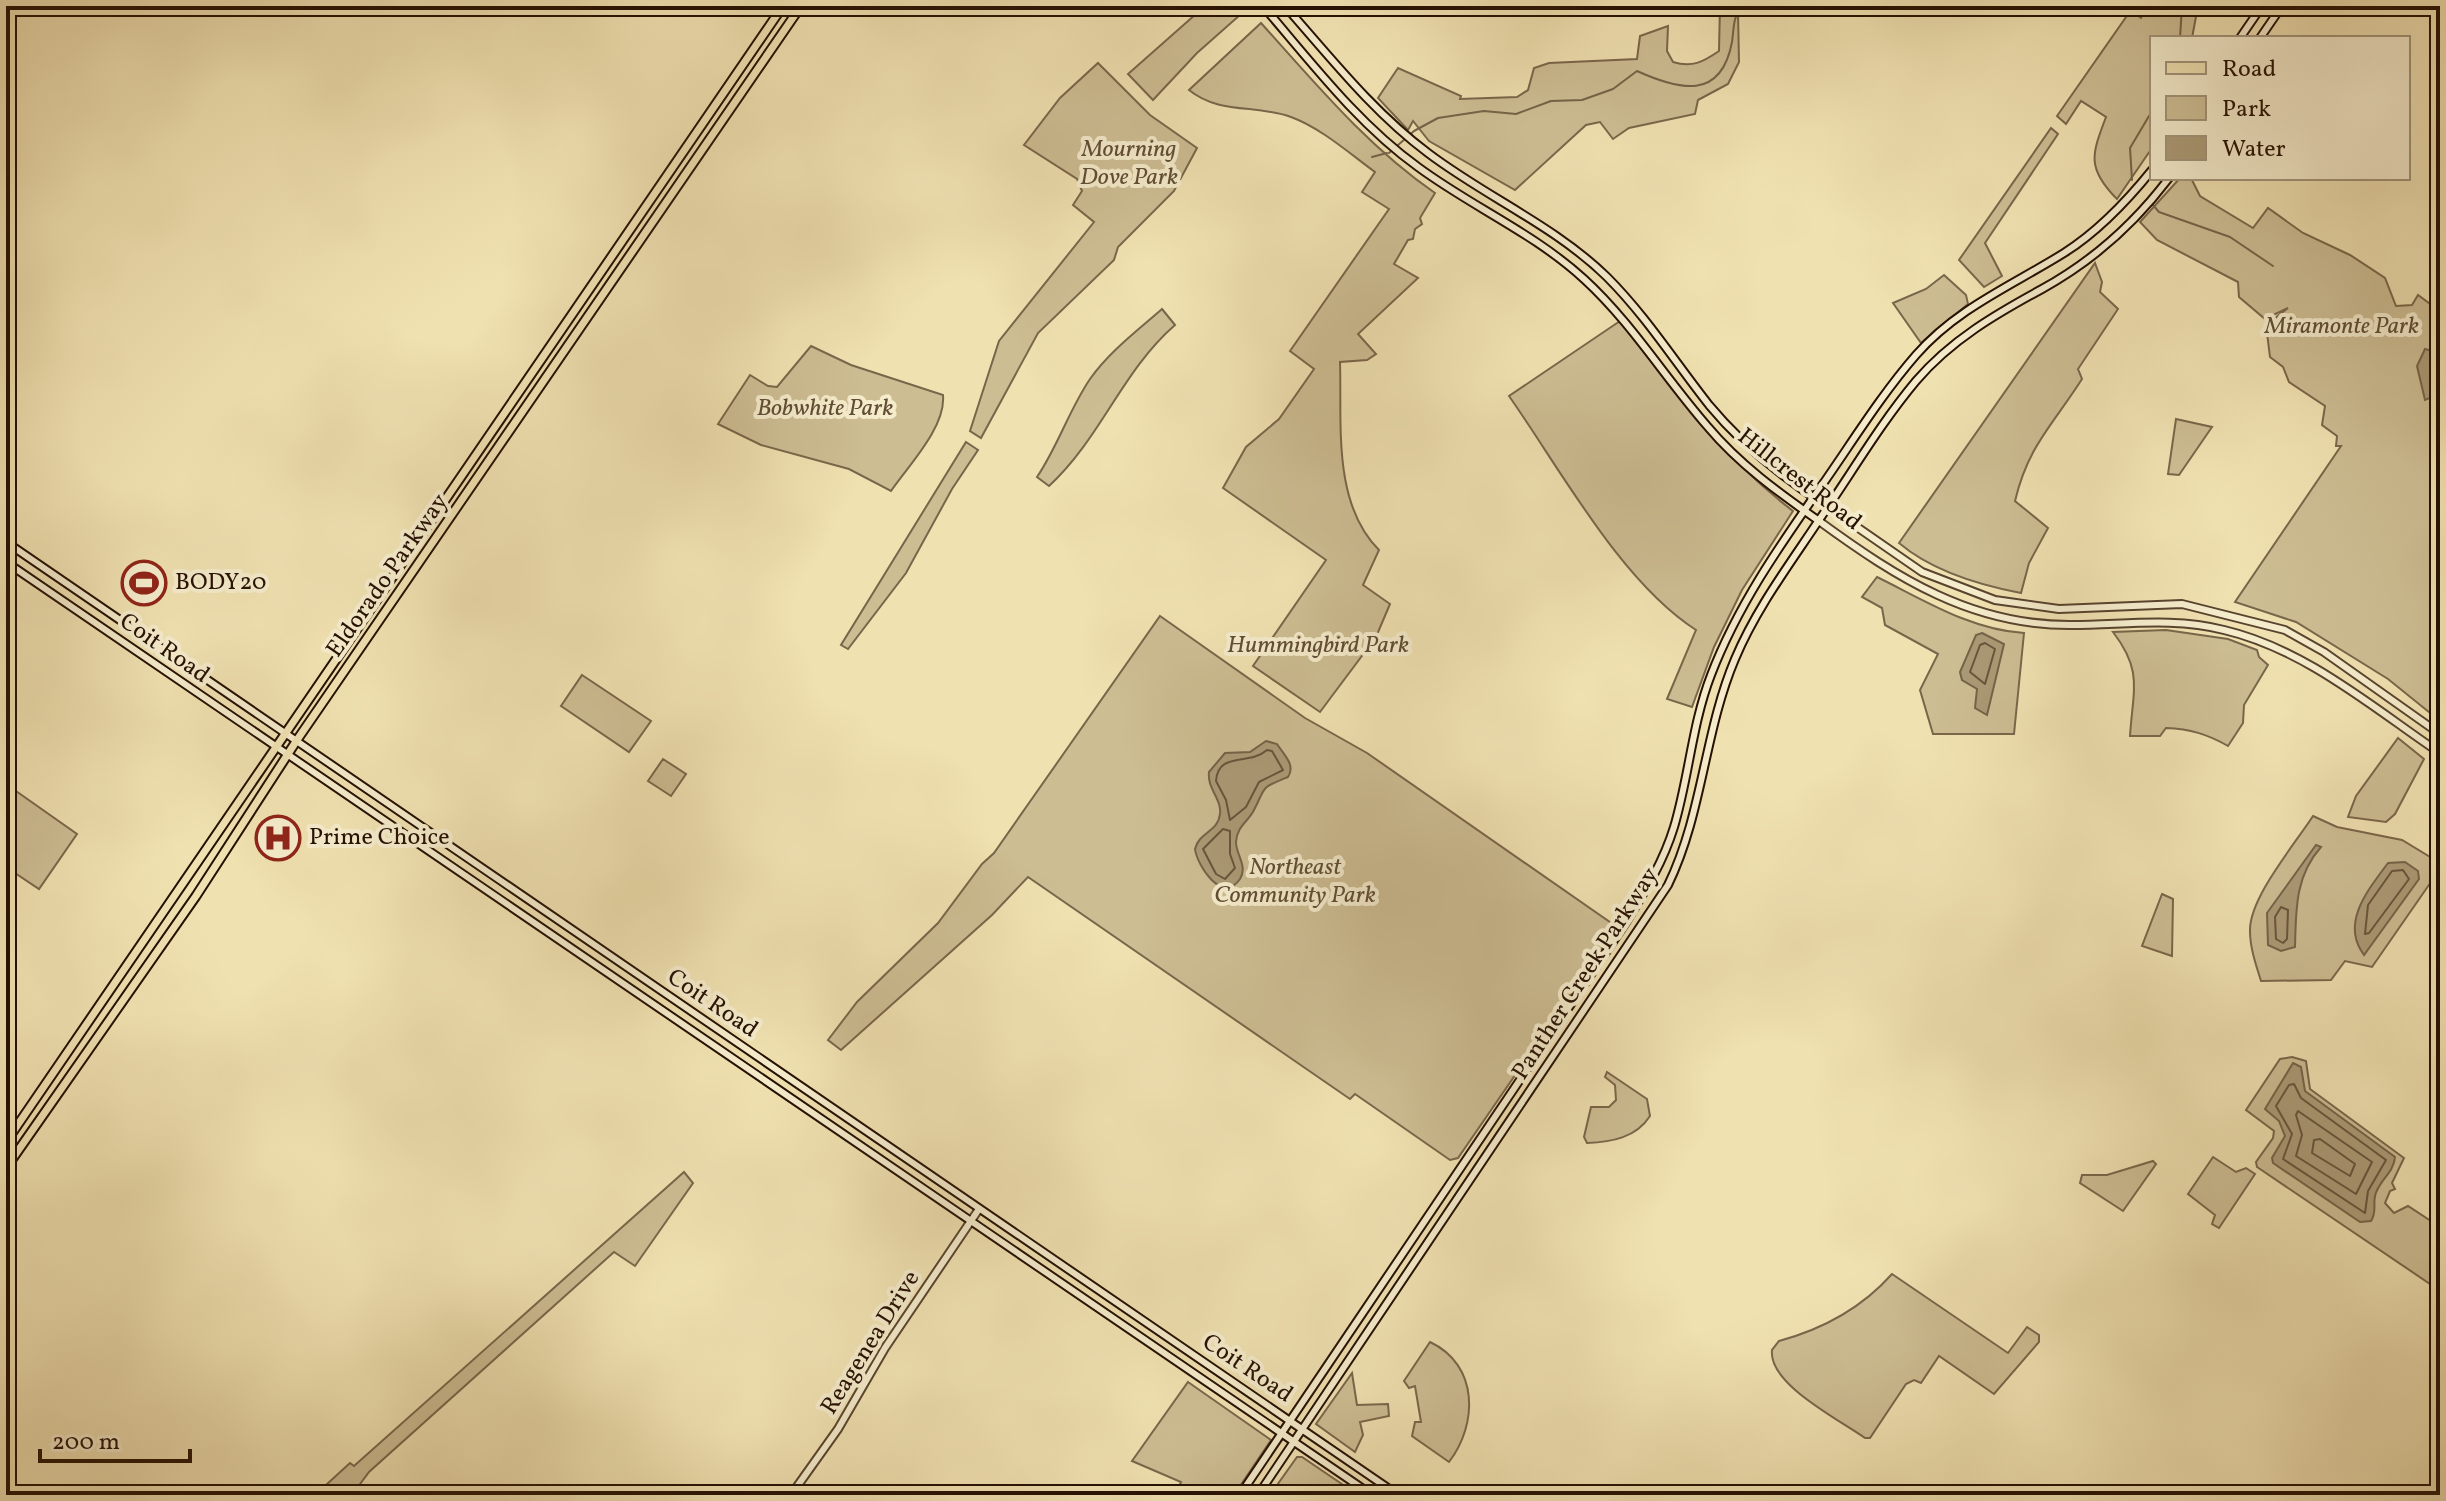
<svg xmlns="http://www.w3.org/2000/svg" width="2446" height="1501" viewBox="0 0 2446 1501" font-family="Vollkorn,serif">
  <rect width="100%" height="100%" fill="#f0e1b1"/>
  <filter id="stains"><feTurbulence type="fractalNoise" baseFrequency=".0025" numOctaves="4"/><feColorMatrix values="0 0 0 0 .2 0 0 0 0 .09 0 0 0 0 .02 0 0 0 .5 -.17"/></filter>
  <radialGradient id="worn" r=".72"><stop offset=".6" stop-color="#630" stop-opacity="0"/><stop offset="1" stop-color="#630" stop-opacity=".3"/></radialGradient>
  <g fill="#cdbd93" stroke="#79664a" stroke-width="2">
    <polygon points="1205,6 1249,7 1197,53 1153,100 1128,74"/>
    <path d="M1720 6H1747L1738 11 1739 62 1728 84 1698 100 1695 114 1629 128 1613 139 1600 122 1586 125 1515 190 1429 141 1413 121 1408 130 1378 98 1398 68 1461 96 1460 99 1517 97 1528 90 1534 68 1549 63 1637 59 1640 36 1668 26 1667 51 1673 62C1692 68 1703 62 1719 51Z"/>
    <path d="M2146 6H2198L2192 38H2152V148L2117 199C2086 168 2092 154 2106 117L2081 101 2066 124 2057 116 2131 10 2141 18Z"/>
    <path d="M1261 23C1316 84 1367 146 1435 193L1420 218 1422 224 1415 229 1413 239 1408 240 1394 264 1418 278 1358 334 1376 354 1367 360 1340 362C1342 423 1332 503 1379 550L1363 585 1390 604 1376 637 1320 712 1253 666 1326 560 1223 488 1246 447 1279 419 1314 369 1290 351 1389 209 1362 192 1375 172C1349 153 1321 128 1291 117 1256 104 1220 115 1189 90Z"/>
    <polygon points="1098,63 1150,115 1197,148 1174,191 1118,247 1114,260 1038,333 981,438 970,431 999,341 1094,222 1073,205 1082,191 1077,179 1024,145 1060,98"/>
    <polygon points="2051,128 2058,134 1985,243 2002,276 1984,287 1959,260"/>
    <polygon points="2180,178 2191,178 2200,196 2253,228 2268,208 2303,233 2350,255 2385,278 2396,306 2412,305 2418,295 2433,306 2440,297 2440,721 2388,679 2296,622 2235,602 2341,446 2336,446 2337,436 2322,425 2325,406 2289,382 2283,367 2270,357 2266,325 2288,308 2265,319 2239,297 2238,282 2157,240 2140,222"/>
    <path d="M2095 263 2102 282 2100 292 2118 309 2078 369 2082 379C2052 426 2028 446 2015 501L2048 528 2029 563 2021 593C1979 585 1932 571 1899 543Z"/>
    <polygon points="1944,275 1966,295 1968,304 1921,343 1893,303 1926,289"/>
    <path d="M1162 309 1175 325C1122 371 1101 438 1049 486L1037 477C1058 446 1069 410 1090 379 1109 352 1137 331 1162 309Z"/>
    <path d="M1620 321C1674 391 1723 458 1793 511L1742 590 1714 647 1692 707 1667 699 1696 630C1621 582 1561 470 1509 396Z"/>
    <path d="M811 346 851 365 943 395C946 427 909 465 891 491L849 469 761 445 718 424 750 375 768 386 777 387Z"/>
    <polygon points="2176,419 2212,427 2179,475 2168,474"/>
    <polygon points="966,442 978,450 952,489 906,573 848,649 841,645"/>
    <path d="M1877 577C1924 600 1971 630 2024 633L2014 734H1933L1920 690 1938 654 1885 625 1882 608 1862 597Z"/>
    <polygon points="1160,616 1305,718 1367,753 1617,927 1458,1158 1450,1160 1355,1094 1350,1099 1028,877 992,915 841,1050 828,1040 857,1002 938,923 982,864 994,853"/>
    <path d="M2166 630 2228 639 2257 650 2259 657 2268 665 2244 705 2243 723 2228 746C2207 734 2190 729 2166 728L2160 736H2130C2133 689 2143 671 2113 632Z"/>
    <polygon points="582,675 651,721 629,752 561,706"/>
    <polygon points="2398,738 2424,759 2395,814 2386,822 2348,817 2356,796"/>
    <polygon points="663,759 686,774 671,796 648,781"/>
    <polygon points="6,784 77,834 39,889 6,867"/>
    <path d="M2313 816 2337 827 2402 840 2440 863V869L2372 967 2345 961 2331 980 2261 981C2256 965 2250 948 2250 931 2249 898 2295 844 2313 816Z"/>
    <polygon points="2162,894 2173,899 2172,956 2142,946"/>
    <polygon points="2292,1057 2306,1061 2310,1089 2404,1158 2392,1183 2395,1189 2390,1191 2385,1203 2394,1213 2408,1206 2440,1227 2440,1284 2430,1284 2257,1167 2256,1162 2273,1138 2274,1131 2246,1110 2280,1059"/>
    <path d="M1607 1072 1647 1099 1650 1116C1636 1138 1611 1142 1587 1143L1584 1137 1591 1107H1609L1616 1100 1615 1085 1605 1077Z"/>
    <polygon points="2213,1157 2236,1172 2246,1168 2255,1174 2219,1228 2212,1224 2215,1215 2188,1194"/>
    <polygon points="2153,1161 2156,1164 2123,1211 2080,1183 2082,1175 2107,1175"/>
    <polygon points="684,1172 693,1183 635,1266 614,1252 369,1472 352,1495 315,1495 350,1463 354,1466"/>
    <path d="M1892 1274 2008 1353 2027 1327 2039 1335V1342L1994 1394 1939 1356 1921 1383 1914 1380 1906 1384 1870 1438H1865C1840 1420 1768 1384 1772 1350L1779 1341C1823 1329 1861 1309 1892 1274Z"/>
    <path d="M1430 1342C1479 1365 1478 1424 1449 1462L1412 1436 1415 1422H1421L1415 1386 1409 1388 1404 1381Z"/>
    <polygon points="1352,1373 1357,1405 1388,1404 1389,1416 1360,1422 1363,1435 1355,1452 1316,1424"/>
    <polygon points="1188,1382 1271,1440 1234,1495 1175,1495 1181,1482 1132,1461"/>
    <polygon points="1297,1457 1302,1457 1358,1495 1270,1495"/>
  </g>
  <g fill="#ab9a76" stroke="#756348" stroke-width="2">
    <polygon points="2425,349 2440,353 2440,394 2425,400 2417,366"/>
    <polygon points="1982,633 2004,644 1987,715 1975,708 1977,689 1962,680 1960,672 1976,635"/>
    <path d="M1266 741 1277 744C1284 755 1296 765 1288 777 1259 789 1267 785 1254 810 1248 822 1237 826 1236 842 1236 855 1248 866 1240 879 1222 905 1197 865 1195 849 1199 832 1218 832 1220 814 1222 799 1207 789 1209 772L1225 753 1250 752Z"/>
    <path d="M2316 845 2321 847C2295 876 2296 910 2295 947L2281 951 2268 945 2267 913Z"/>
    <path d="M2405 862 2418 871 2419 879 2364 955C2340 923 2368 890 2388 863Z"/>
    <path d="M2293 1063 2301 1067 2305 1091 2395 1157C2394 1173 2378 1181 2375 1196 2373 1206 2377 1212 2371 1221L2360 1222 2273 1163 2272 1158 2285 1136 2279 1121 2265 1109Z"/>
  </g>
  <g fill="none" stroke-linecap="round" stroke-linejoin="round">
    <g stroke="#68553c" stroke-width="2">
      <polygon points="1985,643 1995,649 1985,684 1970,672 1980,645"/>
      <path d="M1267 750 1272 751 1283 770 1259 782 1246 807 1230 820 1226 800 1216 781C1218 751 1249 766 1267 750Z"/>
      <polygon points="1223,829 1230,831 1230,854 1235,868 1225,879 1216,874 1203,849"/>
      <polygon points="2392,871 2403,870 2409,879 2369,933 2365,934 2368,905"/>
      <polygon points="2281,907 2288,910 2287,939 2283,943 2276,939 2275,917"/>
      <polygon points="2294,1084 2301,1098 2386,1160 2368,1191 2365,1213 2283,1159 2292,1134 2276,1106 2289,1085"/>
      <polygon points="2298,1111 2372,1162 2356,1194 2296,1156 2302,1135 2296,1115"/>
      <polygon points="2320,1139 2355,1164 2350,1176 2312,1153 2314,1140"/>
    </g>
    <g stroke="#756348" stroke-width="2">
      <polyline points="2180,38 2182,6"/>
      <path d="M1389 153 1414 131 1438 118 1484 111 1516 114 1551 101 1582 100 1613 89 1637 71C1679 90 1721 101 1732 42 1734 28 1733 18 1741 6"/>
      <polyline points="1372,157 1387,153"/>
      <polyline points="2132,180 2130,148 2152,111"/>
      <polyline points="2153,205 2159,212 2230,237 2273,266"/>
    </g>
    <g stroke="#58442e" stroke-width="10">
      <g id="tertiary">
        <polyline points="1828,507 1922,572 1995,600 2059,609 2182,604 2285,630 2324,652 2440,734"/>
        <path d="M1819 521C1897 578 1972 626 2072 625 2124 625 2173 617 2224 630 2305 649 2372 707 2440 753"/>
        <polyline points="791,1495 838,1429 885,1348 979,1209"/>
      </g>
    </g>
    <g stroke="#251002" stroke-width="10">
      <g id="secondary">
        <path d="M1263 6C1311 62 1358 124 1418 167 1472 207 1534 233 1584 279 1632 323 1665 378 1708 427 1739 464 1779 493 1819 521"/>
        <path d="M1285 6C1330 57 1373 112 1428 153 1486 197 1555 226 1607 277 1646 316 1675 362 1709 405 1743 446 1783 478 1828 507"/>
        <polyline points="2240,38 2262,6"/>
        <polyline points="2260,38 2282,6"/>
        <polyline points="6,542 1398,1495"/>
        <polyline points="6,562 1372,1495"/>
        <path d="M1240 1495 1625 924C1644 893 1663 863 1674 827 1689 777 1692 724 1711 675 1739 602 1783 541 1827 478 1856 436 1883 393 1916 355 1957 308 2013 285 2064 253 2099 231 2127 201 2152 170"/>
        <path d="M1258 1495 1668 885C1703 813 1704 732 1735 659 1756 609 1789 565 1819 520 1851 474 1880 424 1916 381 1951 340 1996 314 2042 289 2091 262 2135 223 2169 178"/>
      </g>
    </g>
    <g stroke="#251002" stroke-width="11">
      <g id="primary">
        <polyline points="6,1142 783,6"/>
        <polyline points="6,1168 196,896 297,740 801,6"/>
      </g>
    </g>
    <use href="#tertiary" stroke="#f5eccc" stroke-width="6"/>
    <use href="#secondary" stroke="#f5eccc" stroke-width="6"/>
    <use href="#primary" stroke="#f0e1b1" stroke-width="7"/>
  </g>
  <defs>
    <g id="stadium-ring" transform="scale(2.3)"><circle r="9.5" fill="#f5eccc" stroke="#8f2418" stroke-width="1.5"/><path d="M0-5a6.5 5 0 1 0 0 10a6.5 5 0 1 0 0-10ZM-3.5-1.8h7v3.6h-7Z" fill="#8f2418"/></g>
    <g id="hospital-ring" transform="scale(2.3)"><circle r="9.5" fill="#f5eccc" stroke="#8f2418" stroke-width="1.5"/><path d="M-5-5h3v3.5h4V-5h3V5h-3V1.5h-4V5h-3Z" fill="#8f2418"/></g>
  </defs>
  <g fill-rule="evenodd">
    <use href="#stadium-ring" x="144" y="583"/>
    <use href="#hospital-ring" x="278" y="838"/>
  </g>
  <g text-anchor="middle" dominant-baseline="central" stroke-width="8" stroke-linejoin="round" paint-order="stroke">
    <g font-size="24" font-style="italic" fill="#604d35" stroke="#f5eccc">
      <text x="1129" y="150">Mourning<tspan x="1129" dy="28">Dove Park</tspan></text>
      <text x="2342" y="327">Miramonte Park</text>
      <text x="825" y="409">Bobwhite Park</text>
      <text x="1318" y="646">Hummingbird Park</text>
      <text x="1295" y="868">Northeast<tspan x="1295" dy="28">Community Park</tspan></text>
    </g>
    <g font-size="24" fill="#251002" stroke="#f5eccc">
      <text transform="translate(1799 480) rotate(38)">Hillcrest Road</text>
      <text transform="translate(388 576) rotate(-55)">Eldorado Parkway</text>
      <text transform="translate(164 649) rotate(35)">Coit Road</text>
      <text transform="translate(1586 974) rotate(-57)">Panther Creek Parkway</text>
      <text transform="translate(712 1004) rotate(34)">Coit Road</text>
      <text transform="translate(871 1343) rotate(-58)">Reagenea Drive</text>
      <text transform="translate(1247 1369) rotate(34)">Coit Road</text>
    </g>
    <g font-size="24" fill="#251002" stroke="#f5eccc" text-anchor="start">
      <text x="175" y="583">BODY20</text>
      <text x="309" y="838">Prime Choice</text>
    </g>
  </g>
  <rect width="2446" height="1501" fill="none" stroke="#f0e1b1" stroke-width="32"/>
  <rect x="8" y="8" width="2430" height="1485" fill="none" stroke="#251002" stroke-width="4"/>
  <rect x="16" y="16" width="2414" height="1469" fill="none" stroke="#251002" stroke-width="2"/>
  <rect x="2150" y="36" width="260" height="144" fill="#f5eccc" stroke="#a2947b" stroke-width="2"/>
  <rect x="2166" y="62" width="40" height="12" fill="#f0e1b1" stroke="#a2947b" stroke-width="2"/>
  <text x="2222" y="76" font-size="24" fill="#251002">Road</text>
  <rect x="2166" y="96" width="40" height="24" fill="#cdbd93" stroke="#a2947b" stroke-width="2"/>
  <text x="2222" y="116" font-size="24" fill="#251002">Park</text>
  <rect x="2166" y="136" width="40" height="24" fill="#ab9a76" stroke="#a2947b" stroke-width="2"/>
  <text x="2222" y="156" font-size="24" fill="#251002">Water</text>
  <path d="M40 1449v12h150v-12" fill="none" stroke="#251002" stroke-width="4"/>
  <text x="52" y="1449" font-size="24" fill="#251002" stroke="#f5eccc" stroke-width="6" paint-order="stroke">200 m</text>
  <rect width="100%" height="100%" filter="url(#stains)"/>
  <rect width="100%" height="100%" fill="url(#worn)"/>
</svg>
